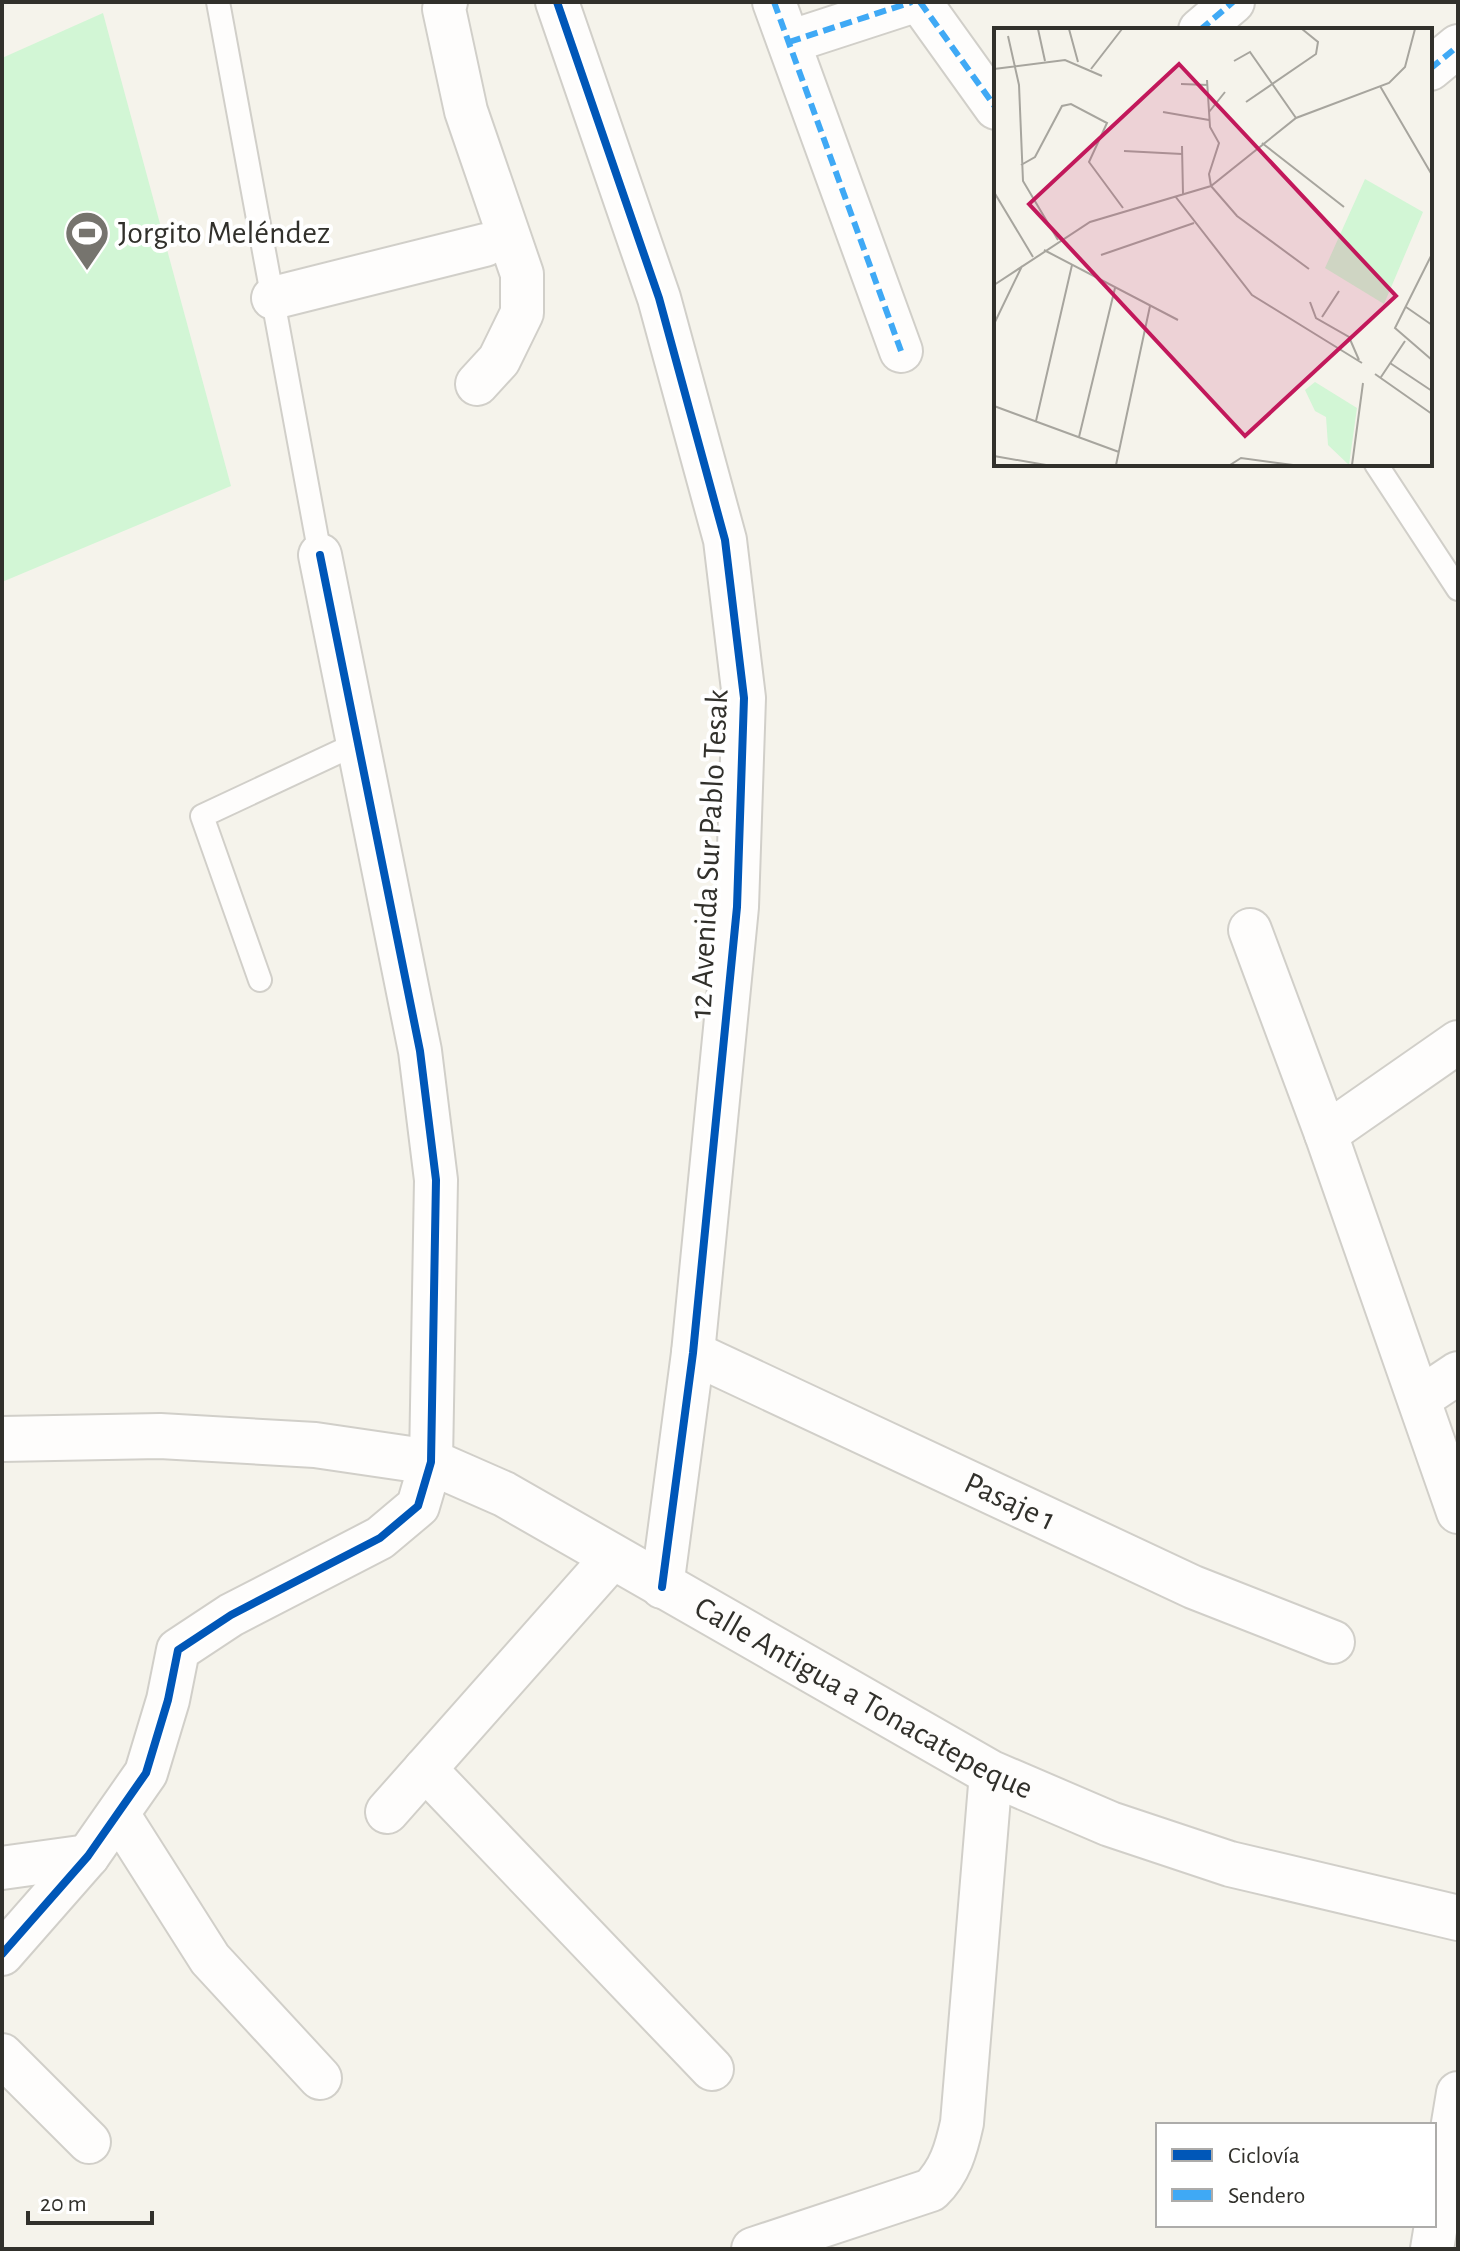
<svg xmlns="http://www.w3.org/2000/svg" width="1460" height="2251" viewBox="0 0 1460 2251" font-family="'Alegreya Sans',sans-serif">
  <rect width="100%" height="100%" fill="#f5f3eb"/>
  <polygon fill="#d2f6d5" points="103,13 231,486 2,582 2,58"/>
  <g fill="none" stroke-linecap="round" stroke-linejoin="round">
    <g stroke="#d1cfc9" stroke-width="26">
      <g id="lane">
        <polyline points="218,2 320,555"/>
        <polyline points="1376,464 1458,589"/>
        <polyline points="260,980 202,816 358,743"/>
      </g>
    </g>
    <g stroke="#d1cfc9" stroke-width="46">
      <g id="street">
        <polyline points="446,2 444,9 466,111 522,274 522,313 499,360 477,384"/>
        <polyline points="557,2 659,298 725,540 744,698 737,907 693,1353 662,1587"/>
        <polyline points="774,2 901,351"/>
        <polyline points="920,2 996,108"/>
        <polyline points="1200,30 1233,2"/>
        <polyline points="789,42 912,2"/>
        <polyline points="1430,69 1458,46"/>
        <polyline points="273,298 485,245"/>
        <polyline points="1250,930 1326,1134 1458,1512"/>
        <polyline points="1326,1134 1458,1042"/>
        <path id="s1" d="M693 1353 1193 1587 1333 1642"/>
        <polyline points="1419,1399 1458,1373"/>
        <polyline points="425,1769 712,2069"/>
        <polyline points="387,1812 612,1558"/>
        <polyline points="118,1814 210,1959 320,2078"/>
        <polyline points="2,1868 88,1856"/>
        <polyline points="2,1954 88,1856 146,1773 168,1700 178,1650 231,1615 380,1538 418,1506 431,1462 436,1180 420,1051 320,555"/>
        <polyline points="2,2055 89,2142"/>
        <path d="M753 2249 931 2190C950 2171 956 2150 962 2123L991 1773"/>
        <polyline points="1432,2249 1458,2093"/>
      </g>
    </g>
    <g stroke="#d1cfc9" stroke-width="48">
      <g id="secondary">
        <path id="s2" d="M2 1439 160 1436 315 1445 431 1462 504 1494 991 1773 1110 1824 1230 1864 1458 1918"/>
      </g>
    </g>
    <use href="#lane" stroke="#fefdfc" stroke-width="22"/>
    <use href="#street" stroke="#fefdfc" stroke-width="42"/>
    <use href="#secondary" stroke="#fefdfc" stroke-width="44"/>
    <g stroke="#3fa9f5" stroke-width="6" stroke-dasharray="12 6" stroke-linecap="butt">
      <polyline points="774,2 901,351"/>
      <polyline points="920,2 996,108"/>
      <polyline points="1200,30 1233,2"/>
      <polyline points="789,42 912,2"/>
      <polyline points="1430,69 1458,46"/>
    </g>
    <g stroke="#fff" stroke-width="13">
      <g id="cycleway">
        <polyline points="557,2 659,298 725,540 744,698 737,907 693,1353 662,1587"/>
        <polyline points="2,1954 88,1856 146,1773 168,1700 178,1650 231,1615 380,1538 418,1506 431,1462 436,1180 420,1051 320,555"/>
      </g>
    </g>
    <use href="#cycleway" stroke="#0057b8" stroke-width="8"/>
  </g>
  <defs>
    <g id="stadium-pin" transform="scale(2.3)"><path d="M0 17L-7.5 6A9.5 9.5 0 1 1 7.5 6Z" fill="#76746e" stroke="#fff"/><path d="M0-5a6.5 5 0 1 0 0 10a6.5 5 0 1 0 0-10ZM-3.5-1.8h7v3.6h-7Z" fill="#fff"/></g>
  </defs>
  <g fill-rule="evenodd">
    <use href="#stadium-pin" x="87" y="233"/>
  </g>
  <g text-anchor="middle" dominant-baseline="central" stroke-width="8" stroke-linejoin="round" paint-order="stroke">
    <g font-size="32" fill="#31302b" stroke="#fff" text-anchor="start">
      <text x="118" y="233">Jorgito Meléndez</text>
    </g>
    <g font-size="32" fill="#31302b" stroke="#fff">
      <text transform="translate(709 854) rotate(-87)">12 Avenida Sur Pablo Tesak</text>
      <text stroke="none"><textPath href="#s1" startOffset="350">Pasaje 1</textPath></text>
      <text stroke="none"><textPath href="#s2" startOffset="924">Calle Antigua a Tonacatepeque</textPath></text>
    </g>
  </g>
  <g transform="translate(994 28)">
    <rect width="438" height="438" fill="#f5f3eb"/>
    <path d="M371 151 429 184 390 276 331 240ZM321 354 363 380 355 437 334 417 332 389 321 383 311 362Z" fill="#d2f6d5"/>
    <path fill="none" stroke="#a7a59e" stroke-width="2" d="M44 1 51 33M75 1 84 34M14 8 25 57 29 153 64 212M240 33 256 24 302 90M0 41 71 32 108 48M97 41 128 1M213 52 216 99 225 115 215 146 217 158 243 188 315 241M187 56 214 57M386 58 438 147M252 74 322 26 324 14 308 1M169 84 215 92M215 84 231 64M268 115 350 179M188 118 189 166M130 123 188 126M27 137 41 129 68 78 77 76 113 95 95 134 129 180M0 164 39 229M181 168 258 267 368 335M50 222 184 292M438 226 401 300 438 332M107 227 200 195M0 257 96 194 217 158 302 90 395 55 411 39 421 1M316 274 322 290 355 309 365 332M412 279 438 297M328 289 345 263M0 296 28 238M396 335 438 363M381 346 438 386M387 349 411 313M0 378 125 424M42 393 78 237M85 409 121 260M0 428 52 437M122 437 156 278M236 437 247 430 299 437M358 437 369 355"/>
    <path fill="#c2185b" fill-opacity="0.15" stroke="#c2185b" stroke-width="4" d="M185 36 402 268 251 408 35 176Z"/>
    <rect width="438" height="438" fill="none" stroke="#31302b" stroke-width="4"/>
  </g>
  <rect width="1460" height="2251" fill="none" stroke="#31302b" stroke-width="8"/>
  <rect x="1156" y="2123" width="280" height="104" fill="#ffffff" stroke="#adacaa" stroke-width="2"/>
  <rect x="1172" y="2149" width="40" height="12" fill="#0057b8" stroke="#adacaa" stroke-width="2"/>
  <text x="1228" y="2163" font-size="24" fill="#31302b">Ciclovía</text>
  <rect x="1172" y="2189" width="40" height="12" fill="#3fa9f5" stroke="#adacaa" stroke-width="2"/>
  <text x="1228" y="2203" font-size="24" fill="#31302b">Sendero</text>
  <path d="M28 2211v12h124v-12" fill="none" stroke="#31302b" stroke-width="4"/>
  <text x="40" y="2211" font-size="24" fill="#31302b" stroke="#ffffff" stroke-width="6" paint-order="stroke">20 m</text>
</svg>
